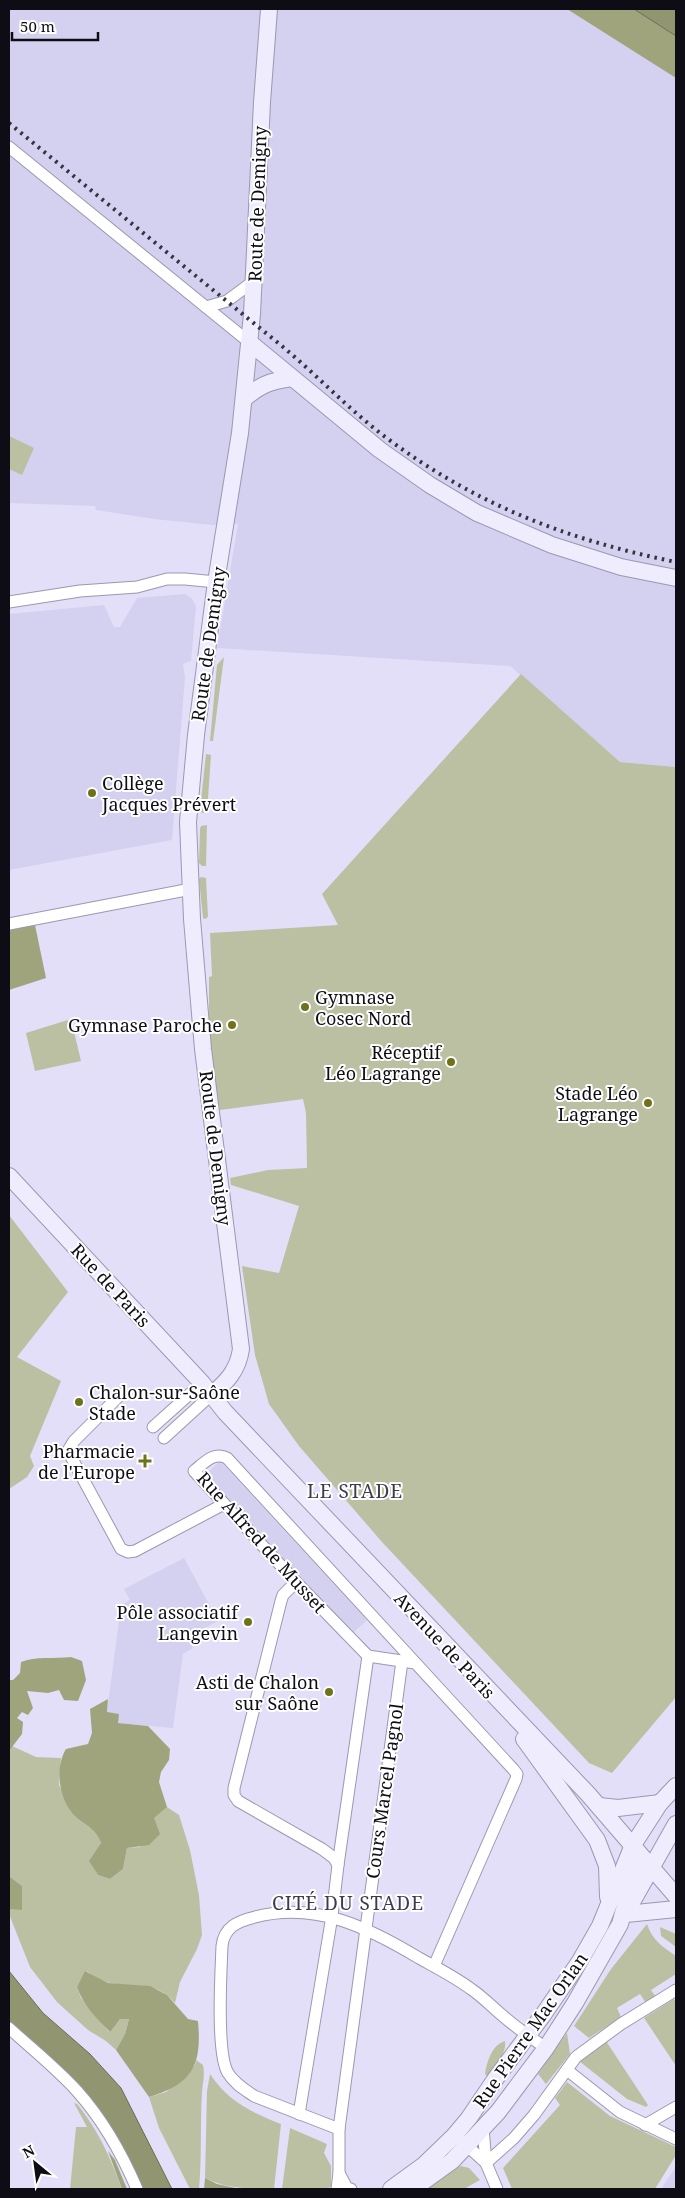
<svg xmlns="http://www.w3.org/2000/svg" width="685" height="2198" viewBox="0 0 685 2198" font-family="'Noto Serif',serif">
  <rect width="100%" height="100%" fill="#e3dff9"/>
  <g fill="#d4d0f0">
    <polygon points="9,9 676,9 676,767 620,762 510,666 217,648 238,524 212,525 154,519 96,510 95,506 9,503"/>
    <polygon points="185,594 192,599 196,606 191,661 183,664 185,677 172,840 9,870 9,614 104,605 114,627 120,627 137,598"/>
    <polygon points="220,1461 367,1620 352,1634 205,1475"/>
    <polygon points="184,1558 218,1621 187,1637 193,1648 183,1654 173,1728 118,1723 107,1712 121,1605 130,1600 124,1589"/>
    <polygon points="676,2167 676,2189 662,2189 664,2184"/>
  </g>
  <g fill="#bcc0a2">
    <polygon points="9,436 34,448 22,475 9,469"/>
    <polygon points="224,657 213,741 210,741 217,665"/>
    <polygon points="521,674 620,762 676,767 676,1697 612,1773 589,1763 382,1542 299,1446 269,1404 255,1355 242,1266 279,1273 299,1206 231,1185 230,1178 268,1170 307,1168 306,1113 303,1099 220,1110 209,1052 206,1015 209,1015 209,977 212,976 210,933 338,925 322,894"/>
    <polygon points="206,754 211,755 207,813 202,813 200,810"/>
    <polygon points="207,825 206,866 202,866 199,863 200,829 201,826"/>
    <polygon points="201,877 206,878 208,917 205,919 203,918 199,879"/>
    <polygon points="71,1019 81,1061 35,1071 26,1033"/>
    <polygon points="9,1215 68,1292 17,1357 61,1381 30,1456 34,1466 27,1477 9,1489"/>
    <path d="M12 1746 36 1757 61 1758 59 1785 75 1816 98 1834 101 1843 90 1861 98 1875 110 1879 123 1869 127 1848 140 1847 154 1817 167 1807 179 1815 190 1850 199 1895 202 1935 197 1949 180 1982 175 2003C155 1980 137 1988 110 1983 102 1982 93 1975 86 1971L77 1987 81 1998 109 2032 120 2019H129L125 2034 116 2050 106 2041 88 2030 57 2002 30 1967 9 1914V1909H22V1886L9 1876V1751Z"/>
    <path d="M647 1924C652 1940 663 1947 676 1956V1974L651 1990 656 1997 646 2003 640 1994 617 2008 621 2017 589 2038 574 2026 611 1969Z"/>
    <polygon points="660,1927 676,1934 676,1947 661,1936"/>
    <polygon points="674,1999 676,2002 676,2066 644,2018"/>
    <polygon points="567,2033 570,2054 546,2084 538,2074"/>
    <path d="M505 2041C507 2053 495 2067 488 2077L485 2074C487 2061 492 2045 505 2041Z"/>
    <polygon points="606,2041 648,2105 646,2107 627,2099 579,2061"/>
    <path d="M196 2060 203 2065C205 2075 203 2082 202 2092 200 2124 202 2157 199 2189H190L159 2128 149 2097 166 2092 195 2065Z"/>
    <path d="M210 2074C229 2102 251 2112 281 2124L274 2189C250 2189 227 2189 205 2178L207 2091Z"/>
    <polygon points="567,2082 610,2116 676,2147 676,2155 655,2189 512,2189 503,2168 560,2105 555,2098"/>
    <path d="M74 2103 77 2104C100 2133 109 2155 122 2189H70L76 2127H87Z"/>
    <polygon points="290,2128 327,2144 324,2153 331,2166 331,2187 324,2189 282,2189"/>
    <polygon points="461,2166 469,2168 480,2180 464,2189 426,2189 454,2169"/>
  </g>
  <g fill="#a0a47d">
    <polygon points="567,9 634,9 676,36 676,78"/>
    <polygon points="35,925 46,978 9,990 9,930"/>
    <path d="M71 1657 82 1661 86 1680 78 1701 64 1700 59 1690 48 1693 27 1691 33 1708 28 1715 22 1712 17 1718 23 1722 22 1734 9 1751V1680H13L20 1673 21 1662C35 1656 55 1659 71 1657Z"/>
    <path d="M108 1699 107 1712 119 1714 118 1723 148 1726 170 1749 169 1760 161 1772 159 1782 167 1807 154 1818 160 1834 149 1845 127 1848 123 1869 110 1879 98 1875 89 1861 101 1843C97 1830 87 1826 77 1818 59 1802 54 1769 66 1749L88 1744 92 1733 90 1709Z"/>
    <polygon points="9,1876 22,1886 22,1910 9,1909"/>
    <path d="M85 1971 108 1983 150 1986 167 1995 188 2019 198 2021C202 2065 193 2084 149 2097L116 2050 125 2034 129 2019H120L110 2032C97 2019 83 2005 77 1987Z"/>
    <polygon points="108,2151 115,2160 127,2189 122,2189"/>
    <polygon points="205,2178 217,2184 240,2189 204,2189"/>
  </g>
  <g fill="#929670" stroke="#6a6d55">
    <polygon points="634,9 676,9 676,36"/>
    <polygon points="9,1971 43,2013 90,2054 121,2088 172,2189 141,2189 116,2139 9,2023"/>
  </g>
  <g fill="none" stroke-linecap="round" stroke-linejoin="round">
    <g stroke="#9b98b0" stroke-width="13">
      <g id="minor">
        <polyline points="9,147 249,342"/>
        <polyline points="206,307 227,301 254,281"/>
        <polyline points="9,602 80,591 137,587 167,579 185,579 216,582"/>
        <polyline points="9,924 191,889"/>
        <polyline points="121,1394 74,1441 69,1449 69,1453 121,1549 128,1552 135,1551 224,1504"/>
        <polyline points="153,1427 202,1383"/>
        <polyline points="164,1438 211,1395"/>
        <polyline points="296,1582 283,1595 281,1601 234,1788 234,1795 238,1801 322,1849 334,1858 338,1865 332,1916 299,2114"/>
        <path d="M415 1663 368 1656 296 1582 194 1471C204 1463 214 1451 227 1458L513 1769 517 1774 516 1779 434 1966"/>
        <polyline points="338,1865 368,1656"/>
        <path d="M9 2028C32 2049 56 2068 77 2091 103 2120 122 2154 137 2189"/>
        <polyline points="567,2070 620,2112 676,2139"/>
        <polyline points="645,2125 676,2107"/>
        <polyline points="483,2128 486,2163"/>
        <path d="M339 2129 254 2096C244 2089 234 2083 228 2073 216 2054 221 1972 222 1946 224 1927 238 1921 255 1917 316 1901 369 1928 419 1958 437 1968 455 1977 471 1989 483 1997 492 2007 503 2016 517 2028 531 2038 546 2048"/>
        <polyline points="462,2141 486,2163 497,2189"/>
        <polyline points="486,2163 514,2138 534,2115 576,2057 621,2024 676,1990"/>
        <polyline points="339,2173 347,2188 351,2189"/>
        <polyline points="337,2189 339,2173 339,2129 402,1661"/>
      </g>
    </g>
    <g stroke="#9b98b0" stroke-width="18">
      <g id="secondary">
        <polyline points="249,342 380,450 430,485 477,513 552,545 621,567 676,578"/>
        <path d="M244 399C260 385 270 381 292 378"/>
        <polyline points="9,1176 202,1383 225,1412 588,1794 676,1896"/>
        <path d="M211 1395C227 1382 238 1370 241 1349L203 1049 192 919 188 822 196 735 216 582 240 433 252 314 262 102 269 9"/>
        <polyline points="524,1739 597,1840 607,1866 608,1897"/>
        <polyline points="599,1806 618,1808 660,1803"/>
        <polyline points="632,1902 676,1824"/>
        <polyline points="626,1914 676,1909"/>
        <polyline points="391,2189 424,2165 454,2136 469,2118 496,2078 543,2015 580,1961 600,1926 633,1845 660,1803 676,1786"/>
        <polyline points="413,2189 452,2161 498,2112 546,2048 575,2003 620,1924 632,1880 636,1853"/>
      </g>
    </g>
    <use href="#minor" stroke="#fff" stroke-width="11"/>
    <use href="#secondary" stroke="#efecfe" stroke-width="16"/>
    <path stroke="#34333e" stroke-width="4" stroke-dasharray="2.5 5" stroke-linecap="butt" d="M9 123C98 196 187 269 277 342 314 372 346 407 384 436 474 504 567 540 676 562"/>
  </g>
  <g fill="#6e731a" stroke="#fff" stroke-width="2">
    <circle cx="92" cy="793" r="5"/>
    <circle cx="305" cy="1007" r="5"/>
    <circle cx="232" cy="1025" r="5"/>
    <circle cx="451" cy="1062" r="5"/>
    <circle cx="648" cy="1103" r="5"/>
    <circle cx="79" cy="1402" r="5"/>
    <path d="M142.5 1453.5h5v5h5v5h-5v5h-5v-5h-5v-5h5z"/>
    <circle cx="248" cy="1622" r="5"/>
    <circle cx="329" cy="1692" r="5"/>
  </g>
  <g text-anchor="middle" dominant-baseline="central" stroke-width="4" stroke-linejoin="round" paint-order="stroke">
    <g font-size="18" fill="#0e0d15" stroke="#fff">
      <text transform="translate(257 204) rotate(-88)">Route de Demigny</text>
      <text transform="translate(208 644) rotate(-82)">Route de Demigny</text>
      <text transform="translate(216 1148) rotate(83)">Route de Demigny</text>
      <text transform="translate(111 1285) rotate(47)">Rue de Paris</text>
      <text transform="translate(262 1542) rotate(48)">Rue Alfred de Musset</text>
      <text transform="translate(445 1645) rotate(47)">Avenue de Paris</text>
      <text transform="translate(384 1791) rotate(-82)">Cours Marcel Pagnol</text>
      <text transform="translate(530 2030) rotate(-55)">Rue Pierre Mac Orlan</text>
    </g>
    <g font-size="18" fill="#0e0d15" stroke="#fff" text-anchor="end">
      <text x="102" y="783" text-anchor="start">Collège<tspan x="102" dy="21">Jacques Prévert</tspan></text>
      <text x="315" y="997" text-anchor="start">Gymnase<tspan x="315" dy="21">Cosec Nord</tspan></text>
      <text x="222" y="1025">Gymnase Paroche</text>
      <text x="441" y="1052">Réceptif<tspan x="441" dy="21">Léo Lagrange</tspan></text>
      <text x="638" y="1093">Stade Léo<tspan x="638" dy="21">Lagrange</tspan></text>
      <text x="89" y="1392" text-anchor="start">Chalon-sur-Saône<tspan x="89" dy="21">Stade</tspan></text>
      <text x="135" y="1451">Pharmacie<tspan x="135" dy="21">de l'Europe</tspan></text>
      <text x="238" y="1612">Pôle associatif<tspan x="238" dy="21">Langevin</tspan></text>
      <text x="319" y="1682">Asti de Chalon<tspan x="319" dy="21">sur Saône</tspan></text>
    </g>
    <g font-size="19" letter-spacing="1" fill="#3e3b4f" stroke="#fff">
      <text x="355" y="1491">LE STADE</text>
      <text x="348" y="1903">CITÉ DU STADE</text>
    </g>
  </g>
  <rect width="685" height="2198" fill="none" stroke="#0e0d15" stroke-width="20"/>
  <g transform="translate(35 2163) rotate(331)" stroke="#ffffff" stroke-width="4" paint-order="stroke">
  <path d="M0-4L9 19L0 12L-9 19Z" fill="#0e0d15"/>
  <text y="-8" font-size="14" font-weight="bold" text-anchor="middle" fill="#0e0d15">N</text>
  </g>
  <path d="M12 32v8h86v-8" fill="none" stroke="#0e0d15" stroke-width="2.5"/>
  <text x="20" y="32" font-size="15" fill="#0e0d15" stroke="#ffffff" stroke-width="4" paint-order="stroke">50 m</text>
</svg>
